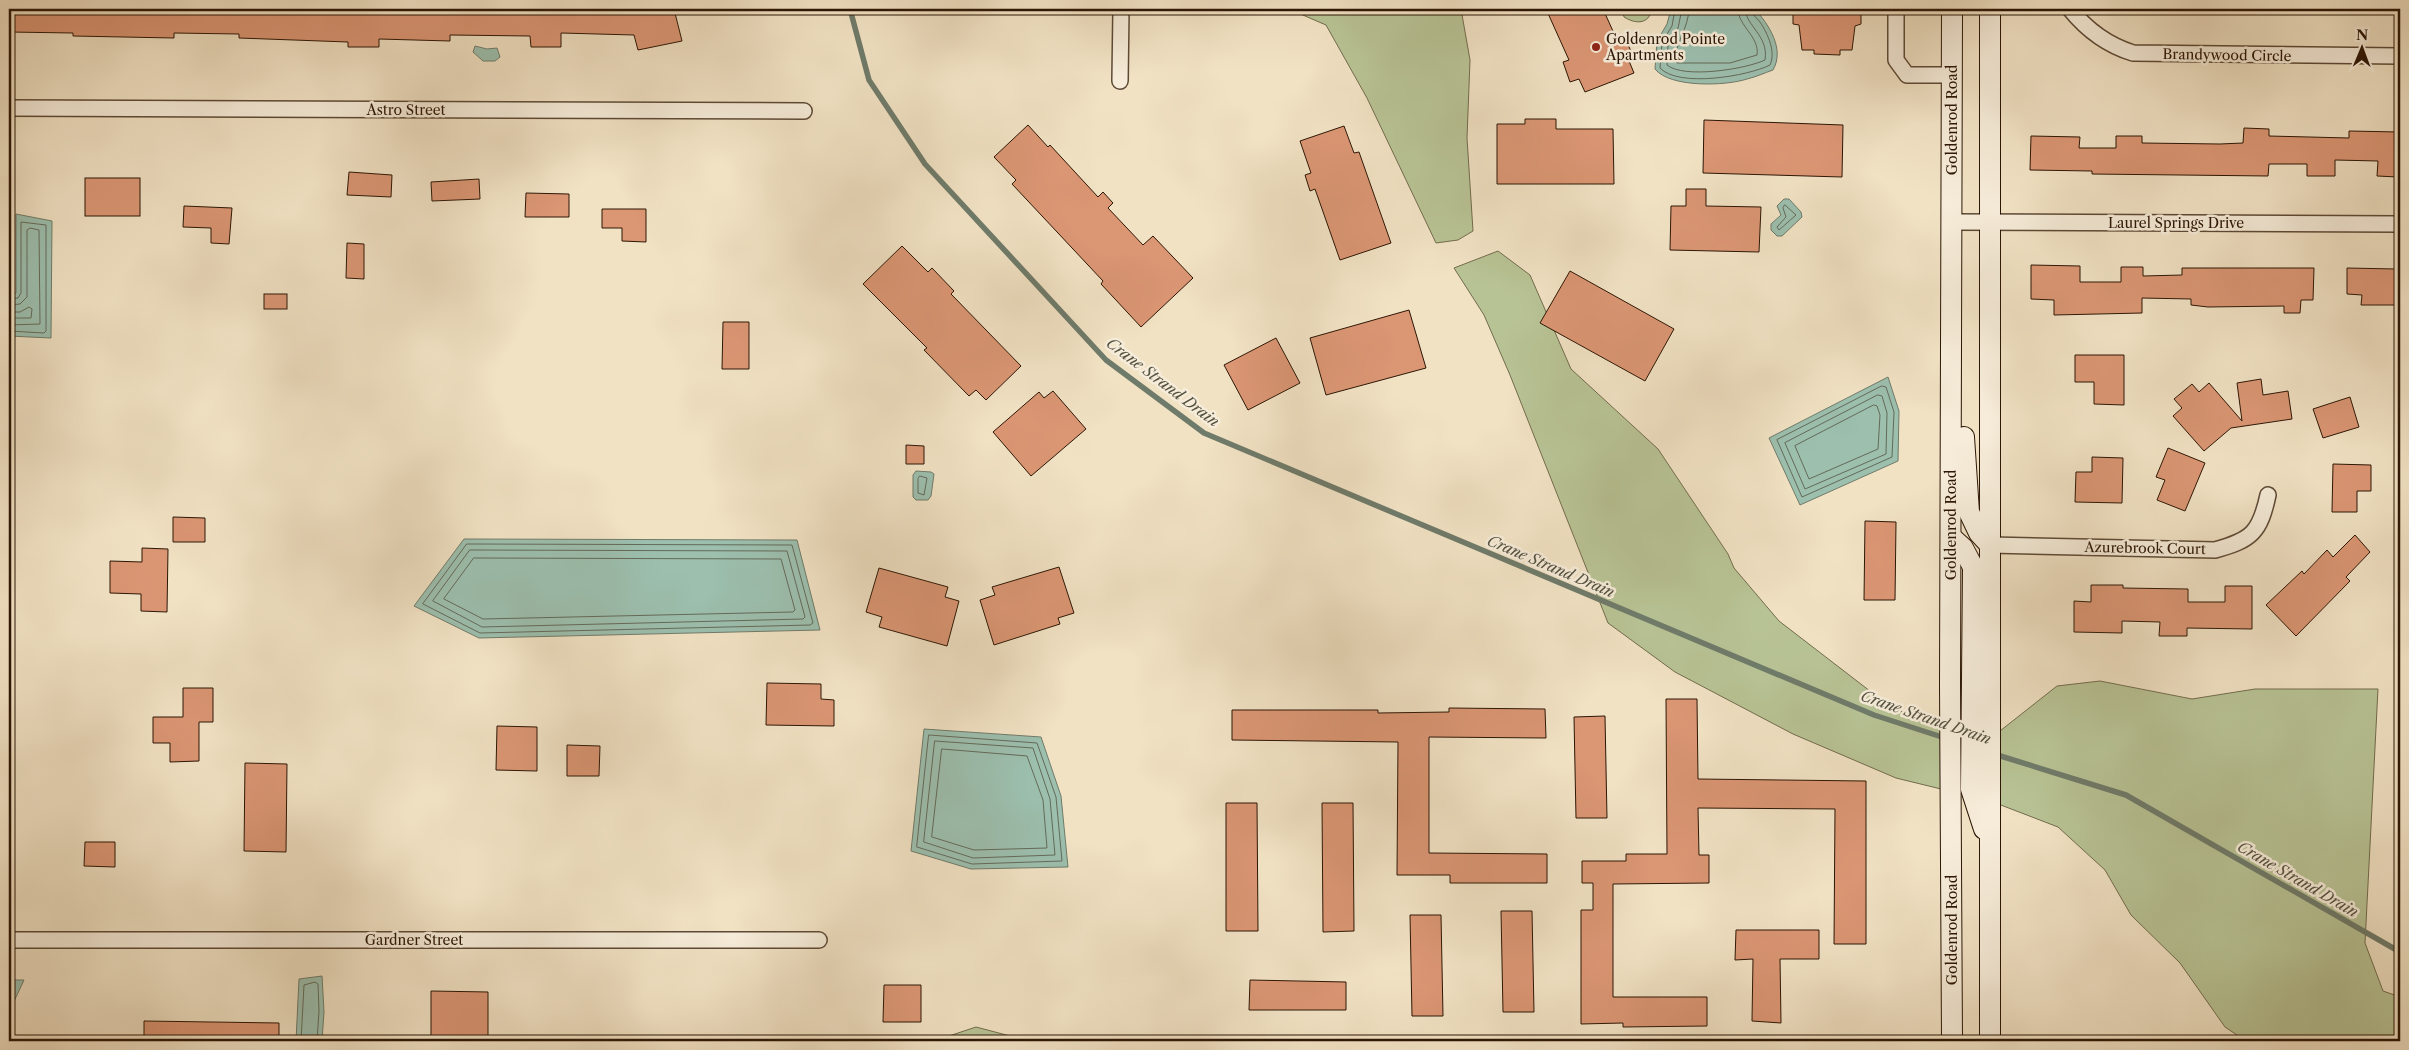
<svg xmlns="http://www.w3.org/2000/svg" width="2409" height="1050" viewBox="0 0 2409 1050" font-family="'Libre Caslon Text',serif">
  <rect width="100%" height="100%" fill="#f1e2c4"/>
  <filter id="stains"><feTurbulence type="fractalNoise" baseFrequency=".004" numOctaves="4"/><feColorMatrix values="0 0 0 0 .2 0 0 0 0 .09 0 0 0 0 .02 0 0 0 .5 -.17"/></filter>
  <radialGradient id="worn" r=".72"><stop offset=".6" stop-color="#630" stop-opacity="0"/><stop offset="1" stop-color="#630" stop-opacity=".3"/></radialGradient>
  <g fill="#b8c395" stroke="#726c4d">
    <polygon points="1289,9 1461,9 1470,60 1467,138 1473,231 1458,240 1436,243 1367,98 1326,25"/>
    <path d="M1622 9H1652C1649 25 1635 24 1624 17Z"/>
    <polygon points="1498,251 1530,275 1571,369 1658,449 1728,554 1734,568 1779,621 1892,708 1948,728 1941,789 1896,778 1793,734 1675,672 1608,623 1510,375 1484,315 1454,268"/>
    <polygon points="2100,681 2192,699 2255,689 2378,689 2365,943 2383,991 2400,997 2400,1041 2246,1041 2225,1027 2180,963 2131,915 2105,870 2058,827 1980,797 1986,742 2057,686"/>
    <polygon points="976,1027 1029,1041 934,1041"/>
  </g>
  <g fill="#9cbfae" stroke="#6f7b6a">
    <path d="M1671 9H1755C1769 25 1785 49 1773 70 1764 73 1756 77 1747 79 1726 86 1670 88 1655 69L1657 41 1667 24Z"/>
    <polygon points="475,46 487,49 497,48 500,57 495,61 483,61 473,52"/>
    <polygon points="1784,199 1789,199 1801,212 1802,217 1782,236 1777,236 1771,230 1771,224 1781,215 1777,206"/>
    <polygon points="16,214 52,221 51,338 9,336 9,294 16,293"/>
    <polygon points="1888,377 1899,411 1898,461 1800,505 1769,438"/>
    <polygon points="916,471 931,472 934,474 931,496 928,500 916,500 913,497 913,475"/>
    <polygon points="464,539 797,540 820,630 479,638 414,606"/>
    <polygon points="924,729 1041,737 1061,796 1068,867 971,869 911,851"/>
    <polygon points="322,976 324,1012 322,1041 296,1041 299,979"/>
    <polygon points="9,980 24,980 9,1012"/>
  </g>
  <g fill="none" stroke-linecap="round" stroke-linejoin="round">
    <g stroke="#646a5a" stroke-width="1">
      <path d="M1675 9 1672 26 1662 42 1660 68C1679 88 1748 76 1770 65 1776 52 1768 34 1760 22 1756 17 1752 15 1751 9"/>
      <path d="M1682 9 1678 28 1668 44 1667 65C1684 79 1746 69 1765 60 1769 36 1746 26 1745 9"/>
      <path d="M1689 9C1688 29 1677 39 1675 60L1677 63H1730L1757 55C1760 37 1738 26 1738 9"/>
      <polygon points="1785,205 1796,215 1779,230 1777,227 1786,217 1783,208"/>
      <polyline points="9,299 18,298 21,293 21,222 46,225 46,331 44,333 9,331"/>
      <polyline points="9,305 20,304 27,297 27,230 30,228 39,230 40,324 9,325"/>
      <polyline points="9,312 20,312 29,307 32,309 31,318 9,318"/>
      <polygon points="1882,386 1886,387 1894,412 1892,457 1802,497 1777,440"/>
      <polygon points="1878,395 1882,396 1887,413 1886,454 1805,489 1785,443"/>
      <polygon points="1874,405 1877,406 1880,415 1878,449 1809,479 1795,446"/>
      <polygon points="920,476 927,478 924,495 918,493 918,479"/>
      <polygon points="467,544 792,545 813,623 810,625 480,633 423,604"/>
      <polygon points="470,550 787,551 805,617 803,619 482,627 433,601"/>
      <polygon points="474,558 781,559 795,610 793,612 483,619 444,599"/>
      <polygon points="929,735 1037,743 1056,797 1062,861 972,864 917,847"/>
      <polygon points="935,741 1033,748 1050,799 1055,855 973,858 924,842"/>
      <polygon points="942,749 1027,756 1043,800 1047,848 974,850 932,837"/>
      <polyline points="301,1041 304,985 315,982 318,984 319,1011 317,1041"/>
    </g>
    <g stroke="#6f7b6a" stroke-width="5.5">
      <polyline points="850,9 869,80 925,164 1106,360 1204,433 1874,715 1948,739"/>
      <polyline points="1994,754 2126,795 2400,952"/>
    </g>
  </g>
  <g fill="#db9674" stroke="#2c1605">
    <polygon points="9,9 674,9 682,41 638,50 634,35 561,33 561,47 531,47 530,36 450,35 450,41 379,39 379,47 348,47 348,42 239,38 239,34 174,33 174,38 73,36 73,33 9,32"/>
    <polygon points="1546,9 1603,9 1617,40 1625,37 1632,54 1627,56 1634,73 1585,92 1579,79 1570,82 1563,62 1569,60"/>
    <polygon points="1793,9 1861,9 1861,24 1855,26 1852,50 1840,50 1840,55 1814,54 1814,50 1802,50 1799,25 1793,24"/>
    <polygon points="1525,119 1556,119 1556,129 1613,129 1614,184 1497,184 1497,124 1525,124"/>
    <polygon points="1704,120 1843,125 1842,177 1703,173"/>
    <polygon points="1028,125 1048,147 1050,145 1098,197 1103,192 1113,203 1108,208 1143,245 1153,236 1193,278 1141,327 1101,284 1103,281 1012,184 1016,180 994,157"/>
    <polygon points="1344,126 1354,153 1359,152 1391,243 1340,260 1315,189 1310,191 1305,175 1311,173 1300,141"/>
    <polygon points="2244,128 2269,129 2269,136 2349,138 2349,131 2399,132 2398,177 2377,176 2378,161 2335,160 2335,176 2307,176 2307,164 2269,164 2268,176 2092,174 2092,171 2030,170 2031,136 2080,137 2079,148 2116,148 2116,136 2142,136 2142,143 2220,144 2243,143"/>
    <polygon points="349,172 392,175 391,197 347,195"/>
    <rect x="85" y="178" width="55" height="38"/>
    <polygon points="479,179 480,199 432,201 431,182"/>
    <polygon points="1686,189 1706,189 1706,206 1761,207 1759,252 1670,250 1671,206 1686,206"/>
    <polygon points="526,193 569,194 569,217 525,217"/>
    <polygon points="184,206 232,208 229,244 211,243 211,228 183,227"/>
    <polygon points="602,209 646,209 646,242 622,241 622,228 602,228"/>
    <polygon points="347,243 364,244 364,279 346,278"/>
    <polygon points="902,246 928,272 932,268 954,291 951,294 1021,366 986,400 976,390 969,396 924,350 927,348 863,284"/>
    <polygon points="2031,265 2080,266 2080,282 2121,282 2121,267 2143,267 2143,276 2182,275 2182,268 2314,268 2313,300 2301,300 2300,313 2284,313 2284,306 2208,307 2191,305 2191,299 2142,298 2142,313 2054,315 2054,300 2031,299"/>
    <polygon points="2347,268 2397,269 2397,305 2361,305 2362,295 2347,294"/>
    <polygon points="1570,271 1674,329 1645,381 1540,323"/>
    <rect x="264" y="294" width="23" height="15"/>
    <polygon points="1409,310 1426,368 1326,395 1310,338"/>
    <polygon points="723,322 749,322 749,369 722,369"/>
    <polygon points="1276,338 1300,383 1248,410 1224,365"/>
    <polygon points="2075,355 2124,355 2124,405 2094,404 2094,382 2075,382"/>
    <polygon points="2261,379 2263,395 2288,391 2292,419 2231,428 2204,451 2173,416 2182,408 2174,399 2192,384 2199,392 2209,383 2242,421 2237,383"/>
    <polygon points="1053,391 1086,429 1031,476 993,432 1039,392 1044,398"/>
    <polygon points="2350,397 2359,427 2323,438 2313,409"/>
    <polygon points="906,445 924,446 924,464 906,464"/>
    <polygon points="2168,448 2205,463 2185,511 2157,500 2165,480 2156,477"/>
    <polygon points="2092,457 2123,458 2122,503 2075,502 2076,472 2092,472"/>
    <polygon points="2333,464 2371,465 2371,491 2357,491 2357,512 2332,512"/>
    <polygon points="173,517 205,518 205,542 173,542"/>
    <polygon points="1865,521 1896,522 1895,600 1864,600"/>
    <polygon points="2355,535 2370,552 2346,577 2350,581 2296,636 2266,605 2302,571 2304,574 2327,550 2333,557"/>
    <polygon points="142,548 168,549 167,612 141,611 141,594 110,593 110,561 142,562"/>
    <polygon points="1059,567 1074,613 1058,618 1060,624 994,645 980,600 995,595 992,587"/>
    <polygon points="879,568 948,587 945,597 959,601 947,646 879,627 882,617 866,612"/>
    <polygon points="2091,585 2123,585 2123,588 2188,589 2188,602 2225,602 2225,586 2252,586 2252,629 2187,628 2187,636 2159,636 2160,622 2122,621 2122,633 2074,632 2074,601 2091,602"/>
    <polygon points="767,683 821,684 821,699 834,700 834,726 766,725"/>
    <polygon points="183,688 213,688 213,722 199,722 199,761 170,762 170,743 153,743 153,717 183,717"/>
    <polygon points="1666,699 1697,699 1698,779 1866,781 1866,944 1834,944 1835,809 1698,808 1699,855 1709,855 1709,883 1613,884 1613,997 1707,997 1707,1026 1623,1027 1623,1023 1581,1024 1581,910 1593,910 1593,883 1582,883 1582,861 1626,861 1626,854 1667,854"/>
    <polygon points="1449,708 1545,709 1546,738 1429,737 1429,853 1547,854 1547,883 1450,883 1450,875 1397,875 1398,742 1232,740 1232,710 1378,710 1378,713 1449,712"/>
    <polygon points="1605,716 1607,818 1576,818 1574,717"/>
    <polygon points="497,726 537,727 537,771 496,770"/>
    <polygon points="567,745 600,746 599,776 567,776"/>
    <polygon points="245,763 287,764 286,852 244,851"/>
    <polygon points="1226,803 1257,803 1258,931 1226,931"/>
    <polygon points="1322,803 1353,803 1354,931 1323,932"/>
    <polygon points="85,842 115,842 115,867 84,866"/>
    <polygon points="1501,911 1532,911 1534,1012 1503,1012"/>
    <polygon points="1410,915 1441,915 1443,1016 1412,1016"/>
    <polygon points="1736,930 1819,930 1819,959 1780,959 1781,1023 1752,1021 1753,959 1735,960"/>
    <polygon points="1250,980 1346,982 1346,1010 1249,1010"/>
    <polygon points="884,985 921,985 921,1022 883,1022"/>
    <polygon points="431,991 488,992 488,1041 431,1041"/>
    <polygon points="144,1021 279,1023 279,1041 144,1041"/>
  </g>
  <g fill="none" stroke-linecap="round" stroke-linejoin="round">
    <g stroke="#5d4935" stroke-width="18">
      <g id="minor">
        <polyline points="1896,9 1896,60 1907,75 1952,75"/>
        <path d="M2070 9C2087 30 2107 45 2133 53L2400 56"/>
        <polyline points="1120,81 1121,9"/>
        <polyline points="9,108 804,111"/>
        <polyline points="1952,222 2400,224"/>
        <path d="M1990 545 2215 550C2252 540 2260 532 2268 495"/>
        <polyline points="9,940 819,940"/>
      </g>
    </g>
    <g stroke="#2c1605" stroke-width="22">
      <g id="secondary">
        <polyline points="1964,437 1969,512 1979,533 1990,545"/>
        <polyline points="1952,538 1963,548 1973,567 1971,789 1984,829"/>
        <polyline points="1952,1041 1950,686 1952,9"/>
        <polyline points="1990,1041 1990,9"/>
      </g>
    </g>
    <use href="#minor" stroke="#f6ecd9" stroke-width="15"/>
    <use href="#secondary" stroke="#f6ecd9" stroke-width="20"/>
  </g>
  <circle fill="#8f2418" stroke="#f6ecd9" stroke-width="2" cx="1596" cy="47" r="5"/>
  <g text-anchor="middle" dominant-baseline="central" stroke-width="5" stroke-linejoin="round" paint-order="stroke">
    <g font-size="14" fill="#2c1605" stroke="#f6ecd9" text-anchor="start">
      <text x="1606" y="39">Goldenrod Pointe<tspan x="1606" dy="16">Apartments</tspan></text>
    </g>
    <g font-size="14" fill="#2c1605" stroke="#f6ecd9">
      <text transform="translate(2227 55) rotate(1)">Brandywood Circle</text>
      <text x="406" y="110">Astro Street</text>
      <text transform="translate(1952 120) rotate(-90)">Goldenrod Road</text>
      <text x="2176" y="223">Laurel Springs Drive</text>
      <text transform="translate(1951 525) rotate(-90)">Goldenrod Road</text>
      <text transform="translate(2145 548) rotate(1)">Azurebrook Court</text>
      <text transform="translate(1952 930) rotate(-90)">Goldenrod Road</text>
      <text x="414" y="940">Gardner Street</text>
    </g>
    <g font-size="15" font-style="italic" fill="#535140" stroke="#f6ecd9">
      <text transform="translate(1163 382) rotate(37)">Crane Strand Drain</text>
      <text transform="translate(1551 566) rotate(23)">Crane Strand Drain</text>
      <text transform="translate(1926 717) rotate(19)">Crane Strand Drain</text>
      <text transform="translate(2298 879) rotate(30)">Crane Strand Drain</text>
    </g>
  </g>
  <rect width="2409" height="1050" fill="none" stroke="#f1e2c4" stroke-width="30"/>
  <rect x="10" y="10" width="2389" height="1030" fill="none" stroke="#2c1605" stroke-width="2.5"/>
  <rect x="15" y="15" width="2379" height="1020" fill="none" stroke="#2c1605"/>
  <g transform="translate(2362 48) rotate(1)" stroke="#f6ecd9" stroke-width="4" paint-order="stroke">
  <path d="M0-4L9 19L0 12L-9 19Z" fill="#2c1605"/>
  <text y="-8" font-size="14" font-weight="bold" text-anchor="middle" fill="#2c1605">N</text>
  </g>
  <rect width="100%" height="100%" filter="url(#stains)"/>
  <rect width="100%" height="100%" fill="url(#worn)"/>
</svg>
